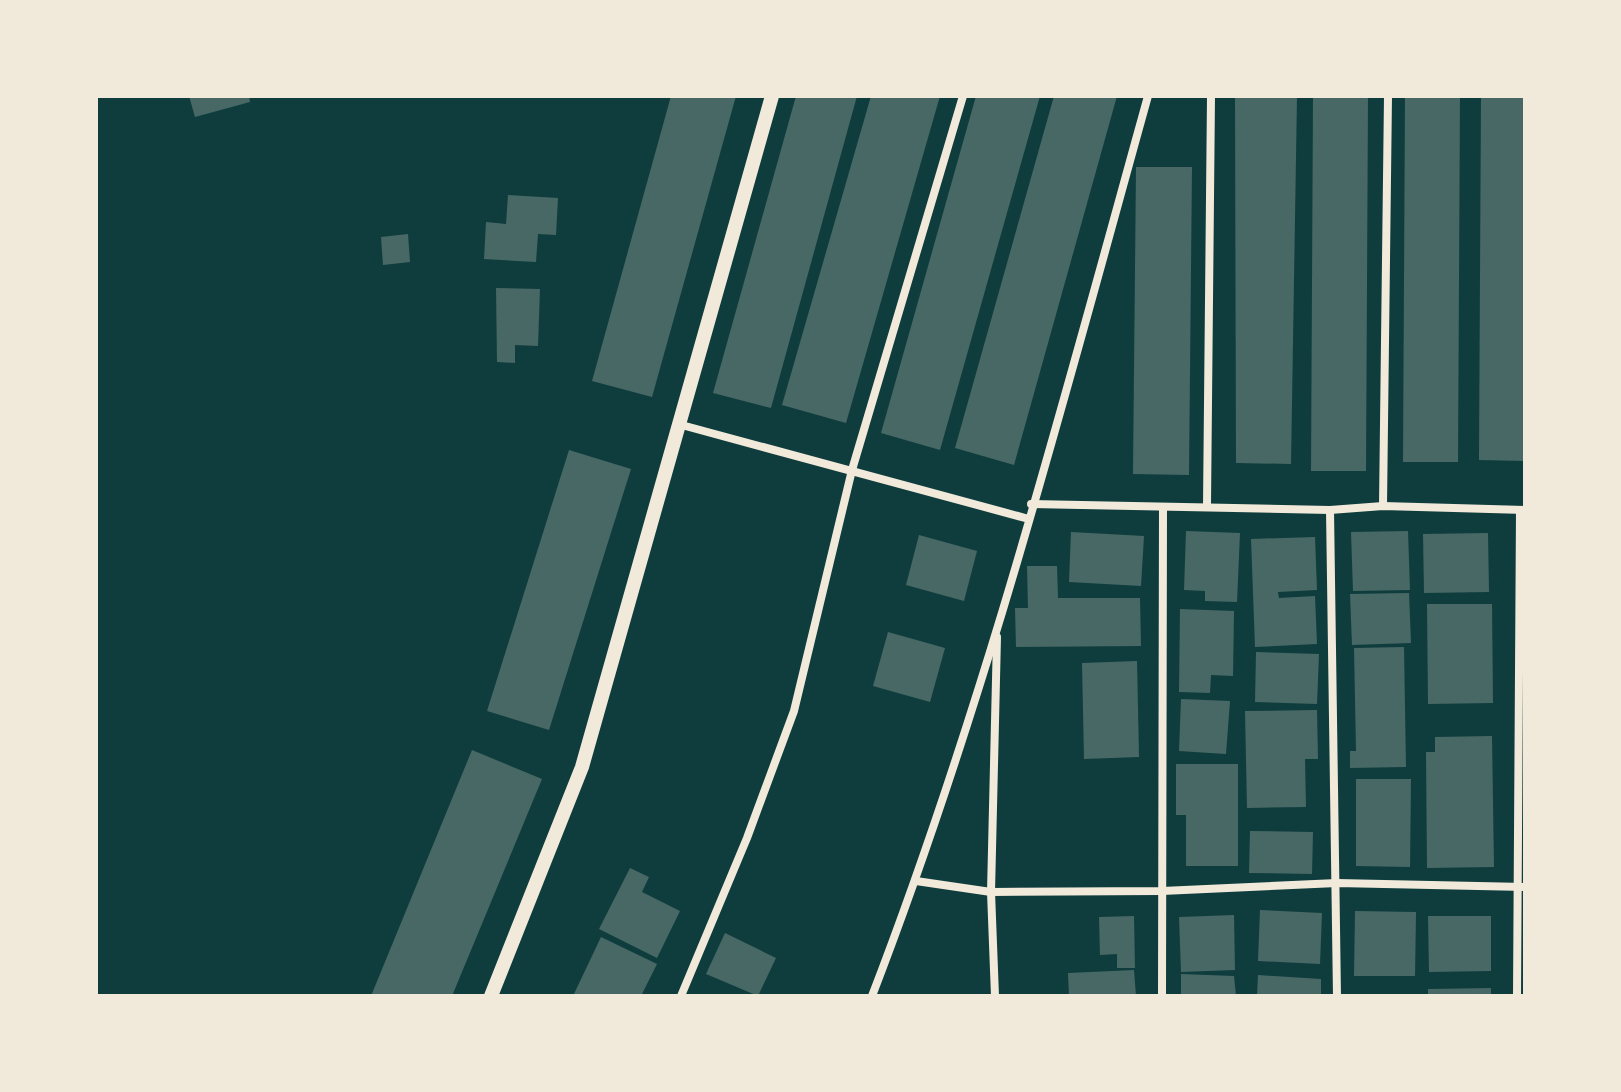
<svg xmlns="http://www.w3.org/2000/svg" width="1621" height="1092" viewBox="0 0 1621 1092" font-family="'Titillium Web',sans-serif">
  <rect width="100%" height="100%" fill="#0f3d3e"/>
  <g fill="#486865">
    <polygon points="189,96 249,96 250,102 195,117"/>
    <polygon points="671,96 736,96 652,397 592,381"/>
    <polygon points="796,96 857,96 771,408 713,393"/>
    <polygon points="871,96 940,96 846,423 782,405"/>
    <polygon points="976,96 1040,96 940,450 881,433"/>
    <polygon points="1054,96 1117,96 1014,465 955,448"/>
    <polygon points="1235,96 1297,96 1291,464 1236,463"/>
    <polygon points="1313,96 1368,96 1366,471 1311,471"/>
    <polygon points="1405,96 1460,96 1458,462 1403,462"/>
    <polygon points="1481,96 1525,96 1525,461 1479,460"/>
    <polygon points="1136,167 1192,167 1189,475 1133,474"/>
    <polygon points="508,195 558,198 556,235 538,234 536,262 484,259 486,222 506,224"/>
    <polygon points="408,234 410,262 383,265 381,237"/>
    <polygon points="496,288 540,289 538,346 515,345 515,363 497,362"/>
    <polygon points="569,450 631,469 549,730 487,711"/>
    <polygon points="1186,531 1240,533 1237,602 1205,601 1205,591 1184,590"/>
    <polygon points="1408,531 1410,590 1353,591 1351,532"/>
    <polygon points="1071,532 1144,536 1141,586 1069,582"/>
    <polygon points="1488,533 1489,592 1424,593 1423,534"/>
    <polygon points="919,535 977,551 964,601 906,585"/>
    <polygon points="1315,537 1317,590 1278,592 1279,598 1315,596 1317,644 1255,647 1251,539"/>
    <polygon points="1027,566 1057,566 1058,598 1140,598 1141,646 1016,647 1015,608 1028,608"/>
    <polygon points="1409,593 1411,643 1352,645 1350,594"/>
    <polygon points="1427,604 1492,604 1493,703 1428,704"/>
    <polygon points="1180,609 1234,611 1233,676 1211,675 1210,693 1179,692"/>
    <polygon points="888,632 945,648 930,702 873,686"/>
    <polygon points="1404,647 1406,767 1350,768 1350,751 1356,751 1354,648"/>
    <polygon points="1256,652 1319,654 1317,704 1255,702"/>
    <polygon points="1137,661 1139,757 1084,759 1082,663"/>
    <polygon points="1181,699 1230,701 1226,754 1179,751"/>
    <polygon points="1317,710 1318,759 1305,759 1306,807 1247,808 1245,711"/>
    <polygon points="1492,736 1494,867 1427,868 1426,752 1435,752 1435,737"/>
    <polygon points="472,750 542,779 452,996 371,996"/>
    <polygon points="1176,764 1238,764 1238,866 1186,866 1186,815 1176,815"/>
    <polygon points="1356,779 1411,779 1410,867 1356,866"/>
    <polygon points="1250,831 1313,832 1312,874 1249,873"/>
    <polygon points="630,868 649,877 642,892 680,911 657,958 599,929"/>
    <polygon points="1260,910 1322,913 1320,964 1258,961"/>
    <polygon points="1355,911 1416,912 1415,976 1354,976"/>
    <polygon points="1234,915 1235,970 1181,972 1179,917"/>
    <polygon points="1134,916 1135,968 1117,968 1117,954 1100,955 1099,917"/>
    <polygon points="1428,916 1491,916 1491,971 1429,972"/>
    <polygon points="725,933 776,958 758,996 706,974"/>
    <polygon points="601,937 657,964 641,996 573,996"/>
    <polygon points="1134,970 1136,996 1069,996 1068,973"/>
    <polygon points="1181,974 1234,976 1236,996 1181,996"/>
    <polygon points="1258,975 1321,979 1321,996 1257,996"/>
    <polygon points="1491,988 1491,996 1428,996 1428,989"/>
  </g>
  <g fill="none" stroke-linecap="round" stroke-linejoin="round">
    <g stroke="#f1e9da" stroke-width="8">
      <polyline points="678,424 1029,519"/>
      <polyline points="1031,504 1330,510 1383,506 1525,510"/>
      <polyline points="1207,505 1211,96"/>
      <polyline points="1383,506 1388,96"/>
      <polyline points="1330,510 1337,996"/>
      <polyline points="916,881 991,892 1162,891 1337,883 1525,887"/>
      <polyline points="681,996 747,838 794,711 852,470 963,96"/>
      <path d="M872 996C985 703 1064 398 1148 96"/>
      <polyline points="995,996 991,892 997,637"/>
      <polyline points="1162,996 1163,508"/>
      <polyline points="1517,996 1520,510"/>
    </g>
    <polyline stroke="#f1e9da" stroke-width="14" points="491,996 582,767 772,96"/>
  </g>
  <rect width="1621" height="1092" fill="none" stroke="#f1e9da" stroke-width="196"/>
</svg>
